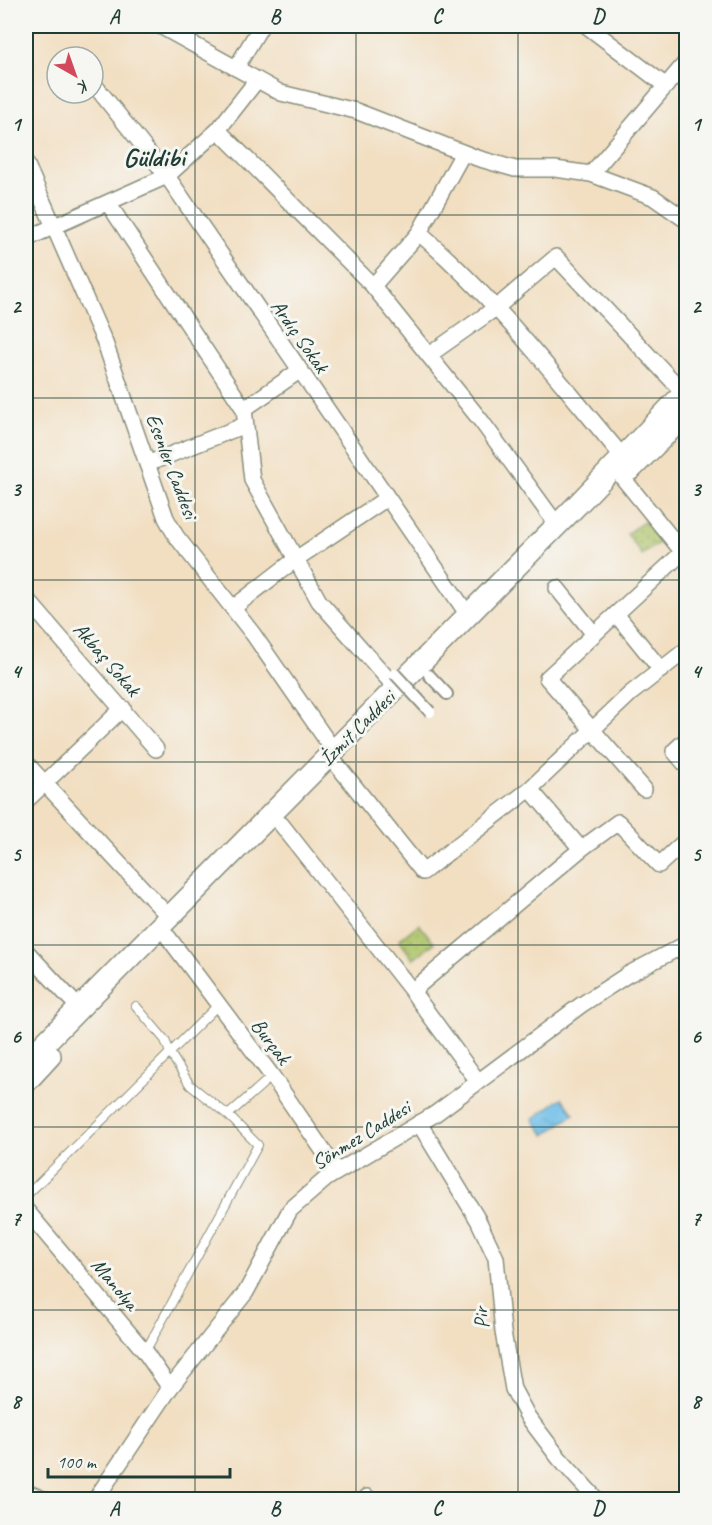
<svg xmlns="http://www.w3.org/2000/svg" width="712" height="1525" viewBox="0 0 712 1525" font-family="Caveat,sans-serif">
  <defs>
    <pattern id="park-dots" width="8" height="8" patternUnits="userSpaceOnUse" patternTransform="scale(1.5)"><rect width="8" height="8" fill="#aec56a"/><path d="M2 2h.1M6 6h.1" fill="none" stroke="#8da158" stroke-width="1.8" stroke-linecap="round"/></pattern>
    <pattern id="water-ripples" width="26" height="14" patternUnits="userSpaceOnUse" patternTransform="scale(1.5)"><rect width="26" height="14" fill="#6dbde8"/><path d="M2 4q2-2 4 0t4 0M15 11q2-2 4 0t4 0" fill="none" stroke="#599bbd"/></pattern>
  </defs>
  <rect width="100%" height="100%" fill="#f6f6f2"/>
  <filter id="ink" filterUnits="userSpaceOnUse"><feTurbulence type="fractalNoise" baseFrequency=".0167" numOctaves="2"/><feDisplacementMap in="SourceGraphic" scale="12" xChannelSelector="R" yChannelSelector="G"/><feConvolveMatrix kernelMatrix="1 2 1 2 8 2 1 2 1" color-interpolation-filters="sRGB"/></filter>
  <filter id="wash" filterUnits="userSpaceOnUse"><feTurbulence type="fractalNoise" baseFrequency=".008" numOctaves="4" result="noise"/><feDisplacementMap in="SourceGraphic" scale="24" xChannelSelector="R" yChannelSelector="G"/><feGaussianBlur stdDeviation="1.35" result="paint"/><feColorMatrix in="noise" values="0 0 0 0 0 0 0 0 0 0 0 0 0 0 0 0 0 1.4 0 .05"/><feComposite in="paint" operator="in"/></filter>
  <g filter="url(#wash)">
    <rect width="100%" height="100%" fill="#f2dfc2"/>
    <g fill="url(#park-dots)" stroke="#66814f" stroke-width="1.5">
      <polygon points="646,520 661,541 642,555 627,534"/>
      <polygon points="419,924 434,943 413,959 399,940"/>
    </g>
    <polygon fill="url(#water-ripples)" stroke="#467d8e" stroke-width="1.5" points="562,1098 574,1114 545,1135 533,1119"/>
  </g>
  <g filter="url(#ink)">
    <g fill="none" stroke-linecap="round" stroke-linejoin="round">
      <g stroke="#888e7b" stroke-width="10">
        <g id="service">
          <polyline points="136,1006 165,1040 170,1053 190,1085 228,1115"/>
          <polyline points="26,1196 218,1005"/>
          <polyline points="145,1352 258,1145 228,1115 272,1076"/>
        </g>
      </g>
      <g stroke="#888e7b" stroke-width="14">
        <polyline id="pedestrian" points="429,675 447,694"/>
      </g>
      <g stroke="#888e7b" stroke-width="18">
        <g id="minor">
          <polyline points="160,26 281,93 356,111 477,158 515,169 555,169 591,174 653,197 686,220"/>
          <polyline points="587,26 666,86"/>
          <polyline points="236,68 261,26"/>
          <polyline points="93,83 167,176 468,615"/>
          <polyline points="218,130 373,286 482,422 557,525"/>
          <polyline points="26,163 105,343 166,518 176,536 253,634 334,751"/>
          <polyline points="591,174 686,62"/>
          <polyline points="108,203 244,409 252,480 319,601 396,688"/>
          <path d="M419 233C496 299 558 380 623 457"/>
          <polyline points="26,239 167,176 218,130 257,80"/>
          <polyline points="373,286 419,233 463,153"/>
          <polyline points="429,355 497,307 556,257 684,393"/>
          <polyline points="244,409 299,371"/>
          <polyline points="147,464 245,425"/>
          <polyline points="622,477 686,556"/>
          <polyline points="557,588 594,634"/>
          <polyline points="26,598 156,749"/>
          <polyline points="233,608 296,559 387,498"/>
          <polyline points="616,614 661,670"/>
          <polyline points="686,740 674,751 686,765"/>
          <polyline points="26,763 169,917"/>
          <polyline points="338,766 423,872 530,789 630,694 686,650"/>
          <polyline points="644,789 547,678 683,552"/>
          <polyline points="26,801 123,708"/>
          <polyline points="281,824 412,991 477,1080"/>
          <polyline points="581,849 618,822 659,865 685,841"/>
          <polyline points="168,937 272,1076 337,1171"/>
          <polyline points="26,951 79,1008"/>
          <polyline points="412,991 581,849 530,789"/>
          <polyline points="419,1123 478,1220 496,1258 503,1332 513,1389 528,1417 559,1458 597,1500"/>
          <polyline points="26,1210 145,1352 170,1388"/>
          <polyline points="26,1492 46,1500"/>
          <polyline points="367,1497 368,1500"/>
          <polyline points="95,1500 170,1388 246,1292 290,1210 327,1178 435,1114 581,1005 627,975 686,944"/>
        </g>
      </g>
      <g stroke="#888e7b" stroke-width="24">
        <g id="secondary">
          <polyline points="631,469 686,414"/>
          <polyline points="26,1062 579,503 686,391"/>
          <polyline points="26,1082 50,1056"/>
        </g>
      </g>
      <use href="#service" stroke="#fff" stroke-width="8"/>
      <use href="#pedestrian" stroke="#fff" stroke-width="10"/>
      <use href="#minor" stroke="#fff" stroke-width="15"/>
      <use href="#secondary" stroke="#fff" stroke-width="21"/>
      <g stroke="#888e7b" stroke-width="14" stroke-linecap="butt">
        <polyline id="pedestrian-bridge" points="395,674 430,712"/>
      </g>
      <use href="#pedestrian-bridge" stroke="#fff" stroke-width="10"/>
    </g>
  </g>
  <path fill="none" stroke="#1f3d34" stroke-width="1.5" stroke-opacity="0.55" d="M195 26V1500M356 26V1500M518 26V1500M26 215H686M26 398H686M26 580H686M26 762H686M26 945H686M26 1127H686M26 1310H686"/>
  <g text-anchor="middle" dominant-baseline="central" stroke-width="6" stroke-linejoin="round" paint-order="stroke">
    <g font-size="21" fill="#1f3d34" stroke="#f6f6f2">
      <text transform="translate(300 336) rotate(55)">Ardıç Sokak</text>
      <text transform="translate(172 466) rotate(69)">Esenler Caddesi</text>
      <text transform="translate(107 659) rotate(49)">Akbaş Sokak</text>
      <text transform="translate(357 728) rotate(-45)">İzmit Caddesi</text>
      <text transform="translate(271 1041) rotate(53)">Burçak</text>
      <text transform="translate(361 1135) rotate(-32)">Sönmez Caddesi</text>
      <text transform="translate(115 1284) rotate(50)">Manolya</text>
      <text transform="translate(481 1318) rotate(-96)">Pir</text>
    </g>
    <g font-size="27" font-weight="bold" fill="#1f3d34" stroke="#f6f6f2">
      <text x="154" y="157">Güldibi</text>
    </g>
  </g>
  <rect width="712" height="1525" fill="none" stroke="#f6f6f2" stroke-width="66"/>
  <g transform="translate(75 75) rotate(140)"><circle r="28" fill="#f6f6f2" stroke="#a0aca6" stroke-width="1.5"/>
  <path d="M0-4.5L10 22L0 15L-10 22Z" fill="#d1495b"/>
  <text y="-9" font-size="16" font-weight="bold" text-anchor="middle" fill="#1f3d34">K</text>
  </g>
  <path d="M48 1468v9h182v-9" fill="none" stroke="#1f3d34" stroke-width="3"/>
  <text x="57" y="1468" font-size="18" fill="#1f3d34" stroke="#f6f6f2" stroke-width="4.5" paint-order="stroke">100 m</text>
  <rect x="33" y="33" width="646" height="1459" fill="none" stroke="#1f3d34" stroke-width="2"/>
  <g font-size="20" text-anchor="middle" font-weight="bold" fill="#1f3d34">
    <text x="114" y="23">A</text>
    <text x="275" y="23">B</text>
    <text x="437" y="23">C</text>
    <text x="598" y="23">D</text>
    <text x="16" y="131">1</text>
    <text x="696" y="131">1</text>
    <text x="16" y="313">2</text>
    <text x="696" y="313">2</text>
    <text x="16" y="496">3</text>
    <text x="696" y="496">3</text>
    <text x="16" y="678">4</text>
    <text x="696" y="678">4</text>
    <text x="16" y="861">5</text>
    <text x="696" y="861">5</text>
    <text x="16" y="1043">6</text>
    <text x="696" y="1043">6</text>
    <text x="16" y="1225">7</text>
    <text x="696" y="1225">7</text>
    <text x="16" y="1408">8</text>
    <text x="696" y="1408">8</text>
    <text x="114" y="1515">A</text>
    <text x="275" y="1515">B</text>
    <text x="437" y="1515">C</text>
    <text x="598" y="1515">D</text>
  </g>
</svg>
